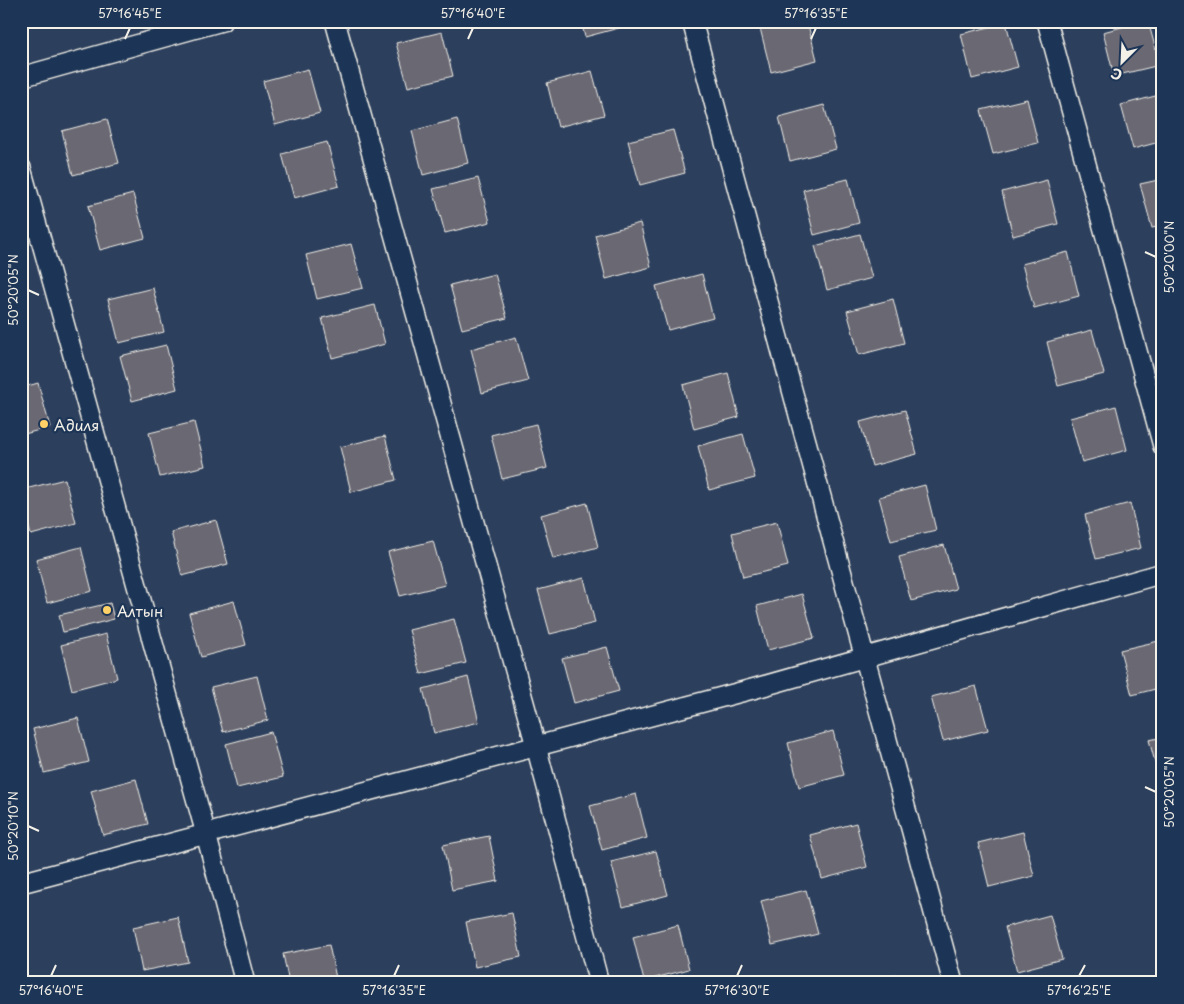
<svg xmlns="http://www.w3.org/2000/svg" width="1184" height="1004" viewBox="0 0 1184 1004" font-family="'Playpen Sans',sans-serif">
  <rect width="100%" height="100%" fill="#2c3f5d"/>
  <filter id="ink" filterUnits="userSpaceOnUse"><feTurbulence type="fractalNoise" baseFrequency=".02" numOctaves="2"/><feDisplacementMap in="SourceGraphic" scale="10" xChannelSelector="R" yChannelSelector="G"/><feConvolveMatrix kernelMatrix="1 2 1 2 8 2 1 2 1" color-interpolation-filters="sRGB"/></filter>
  <g filter="url(#ink)">
    <g fill="#696773" stroke="#f4f1e8">
      <polygon points="581,21 629,21 630,25 585,37"/>
      <polygon points="785,21 807,21 817,60 771,72 760,28"/>
      <polygon points="1145,21 1148,21 1160,65 1114,76 1103,32"/>
      <polygon points="1006,23 1018,67 972,79 961,34"/>
      <polygon points="442,32 453,76 408,87 396,43"/>
      <polygon points="308,69 320,113 275,125 263,81"/>
      <polygon points="592,71 604,115 558,127 547,83"/>
      <polygon points="1163,94 1163,141 1133,149 1121,105"/>
      <polygon points="1027,99 1038,143 993,154 981,110"/>
      <polygon points="824,105 836,149 790,161 779,117"/>
      <polygon points="107,119 119,163 73,175 62,131"/>
      <polygon points="457,119 468,163 423,175 412,131"/>
      <polygon points="673,130 685,173 640,185 628,141"/>
      <polygon points="327,142 339,186 294,198 282,154"/>
      <polygon points="478,178 490,222 445,233 433,189"/>
      <polygon points="848,179 859,223 814,235 803,190"/>
      <polygon points="1163,179 1163,226 1152,228 1140,184"/>
      <polygon points="1047,180 1058,224 1013,236 1002,192"/>
      <polygon points="133,194 145,238 100,250 88,206"/>
      <polygon points="640,223 651,267 606,279 595,235"/>
      <polygon points="860,234 872,278 827,290 815,246"/>
      <polygon points="351,244 363,288 317,299 306,255"/>
      <polygon points="1068,252 1079,296 1034,308 1022,264"/>
      <polygon points="495,274 507,318 462,329 450,285"/>
      <polygon points="702,274 713,318 668,330 656,286"/>
      <polygon points="153,288 164,332 119,343 108,299"/>
      <polygon points="893,299 904,343 859,355 847,311"/>
      <polygon points="375,305 385,344 332,358 322,318"/>
      <polygon points="1092,330 1104,374 1058,386 1047,342"/>
      <polygon points="516,337 528,381 482,393 471,349"/>
      <polygon points="166,345 177,389 132,401 120,356"/>
      <polygon points="728,373 739,417 694,429 683,385"/>
      <polygon points="38,383 50,427 21,435 21,388"/>
      <polygon points="1116,406 1127,450 1082,462 1070,418"/>
      <polygon points="905,410 917,454 872,466 860,422"/>
      <polygon points="194,422 205,466 160,477 149,433"/>
      <polygon points="536,424 547,468 502,479 491,435"/>
      <polygon points="743,434 755,478 709,490 698,446"/>
      <polygon points="385,436 396,480 351,492 340,447"/>
      <polygon points="65,479 76,523 31,535 21,498 21,490"/>
      <polygon points="925,485 936,530 891,541 879,497"/>
      <polygon points="587,503 598,547 553,559 541,515"/>
      <polygon points="1130,503 1141,548 1096,559 1085,515"/>
      <polygon points="216,520 228,564 182,576 171,532"/>
      <polygon points="777,522 788,566 743,577 732,533"/>
      <polygon points="433,541 445,585 400,596 388,552"/>
      <polygon points="944,545 956,589 911,601 899,557"/>
      <polygon points="81,547 92,591 47,603 36,559"/>
      <polygon points="584,578 595,623 550,634 538,590"/>
      <polygon points="802,594 814,638 768,650 757,606"/>
      <polygon points="234,601 246,645 201,657 189,613"/>
      <polygon points="110,603 114,619 63,632 59,615"/>
      <polygon points="454,619 466,663 421,674 409,630"/>
      <polygon points="106,634 117,678 72,690 61,645"/>
      <polygon points="1163,640 1163,687 1132,695 1120,650"/>
      <polygon points="607,647 619,691 574,703 562,658"/>
      <polygon points="257,676 268,720 223,732 211,687"/>
      <polygon points="468,677 479,722 434,733 423,689"/>
      <polygon points="976,686 988,730 943,741 931,697"/>
      <polygon points="78,718 89,762 44,773 33,729"/>
      <polygon points="833,731 844,775 799,787 788,743"/>
      <polygon points="271,732 283,777 237,788 226,744"/>
      <polygon points="1163,737 1163,784 1161,784 1149,740"/>
      <polygon points="136,779 148,824 103,835 91,791"/>
      <polygon points="636,794 647,838 602,850 590,806"/>
      <polygon points="856,823 867,867 822,879 810,835"/>
      <polygon points="1023,832 1034,876 989,887 978,843"/>
      <polygon points="489,836 498,881 452,890 443,845"/>
      <polygon points="656,851 668,895 623,907 611,862"/>
      <polygon points="806,890 818,934 772,945 761,901"/>
      <polygon points="512,913 521,957 475,967 466,922"/>
      <polygon points="1050,915 1062,959 1017,971 1005,927"/>
      <polygon points="178,917 188,962 142,971 133,927"/>
      <polygon points="678,925 689,969 644,981 633,937"/>
      <polygon points="329,945 337,983 289,983 283,954"/>
      <polygon points="896,974 898,983 863,983"/>
    </g>
    <g fill="none" stroke-linecap="round" stroke-linejoin="round">
      <g stroke="#f4f1e8" stroke-width="22">
        <g id="street">
          <polyline points="335,21 536,746 599,983"/>
          <polyline points="692,21 953,983"/>
          <polyline points="1047,21 1163,446"/>
          <polyline points="21,77 222,21"/>
          <polyline points="21,168 206,834 245,983"/>
          <polyline points="21,883 756,688 1163,573"/>
        </g>
      </g>
      <use href="#street" stroke="#1d3557" stroke-width="19"/>
    </g>
  </g>
  <path fill="none" stroke="#f4f1e8" stroke-width="2" d="M125 39 130 28M468 39 473 28M811 39 816 28M1145 252 1156 257M28 290 39 295M1145 787 1156 792M28 826 39 831M51 976 56 965M394 976 399 965M737 976 742 965M1079 976 1085 965"/>
  <g fill="#ffd166" stroke="#1d3557" stroke-width="2">
    <circle cx="44" cy="424" r="5"/>
    <circle cx="107" cy="610" r="5"/>
  </g>
  <g text-anchor="middle" dominant-baseline="central" stroke-width="4.5" stroke-linejoin="round" paint-order="stroke">
    <g font-size="15" fill="#f4f1e8" stroke="#1d3557" text-anchor="start">
      <text x="54" y="424">Адиля</text>
      <text x="117" y="610">Алтын</text>
    </g>
  </g>
  <rect width="1184" height="1004" fill="none" stroke="#1d3557" stroke-width="55"/>
  <g transform="translate(1122 62) rotate(204)" stroke="#1d3557" stroke-width="4" paint-order="stroke">
  <path d="M0-4L9 19L0 12L-9 19Z" fill="#f4f1e8"/>
  <text y="-8" font-size="14" font-weight="bold" text-anchor="middle" fill="#f4f1e8">С</text>
  </g>
  <rect x="28" y="28" width="1128" height="948" fill="none" stroke="#f4f1e8" stroke-width="2"/>
  <g font-size="12" text-anchor="middle" fill="#f4f1e8">
    <text x="130" y="18">57°16'45"E</text>
    <text x="473" y="18">57°16'40"E</text>
    <text x="816" y="18">57°16'35"E</text>
    <text transform="translate(1170 257) rotate(-90)" y="4">50°20'00"N</text>
    <text transform="translate(14 290) rotate(-90)" y="4">50°20'05"N</text>
    <text transform="translate(1170 792) rotate(-90)" y="4">50°20'05"N</text>
    <text transform="translate(14 826) rotate(-90)" y="4">50°20'10"N</text>
    <text x="51" y="995">57°16'40"E</text>
    <text x="394" y="995">57°16'35"E</text>
    <text x="737" y="995">57°16'30"E</text>
    <text x="1079" y="995">57°16'25"E</text>
  </g>
</svg>
